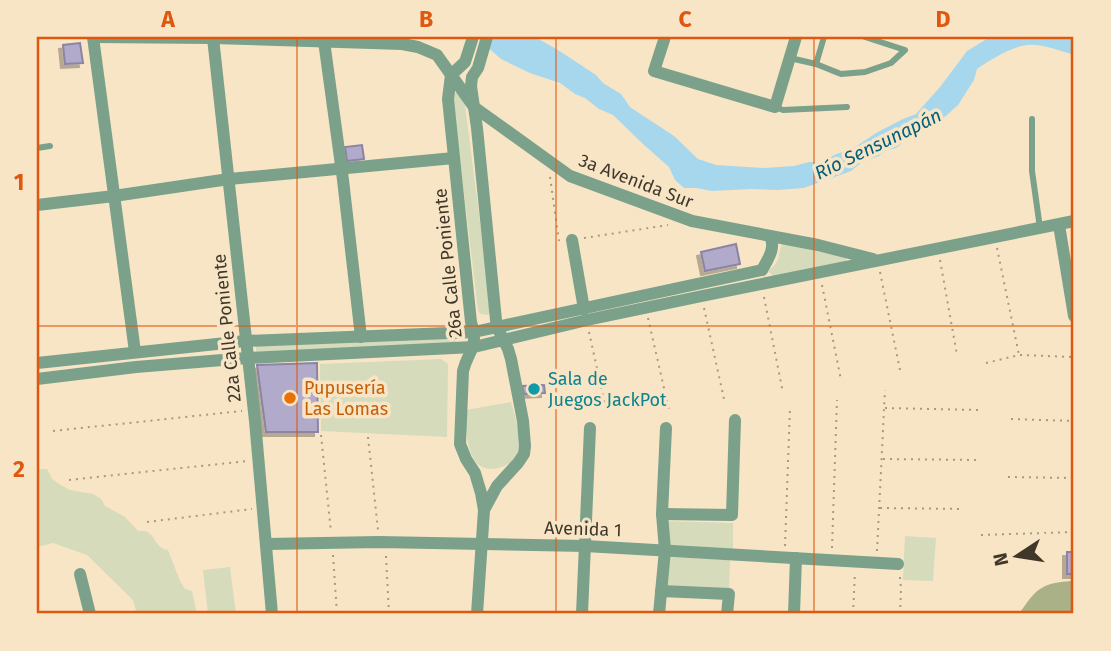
<svg xmlns="http://www.w3.org/2000/svg" width="1111" height="651" viewBox="0 0 1111 651" font-family="'Fira Sans',sans-serif">
  <defs>
    <filter id="shadow"><feDropShadow dx="-4" dy="4" stdDeviation="0" flood-color="#0004"/></filter>
  </defs>
  <rect width="100%" height="100%" fill="#f8e5c6"/>
  <g fill="#d5dbbb">
    <polygon points="459,92 464,98 491,307 491,312 488,315 480,314 478,310 453,100 455,93"/>
    <path d="M782 244 844 254 847 259 845 263 776 279 768 271C781 261 777 258 782 244Z"/>
    <polygon points="454,337 456,341 454,345 256,352 256,345"/>
    <polygon points="441,359 448,364 447,437 321,431 320,364"/>
    <path d="M511 402C515 416 524 443 516 457 513 463 504 466 498 468 465 476 466 429 466 410Z"/>
    <path d="M37 469H47L52 479 59 484 70 490 93 494 101 499 105 506 125 517 138 531C157 528 151 547 168 550L180 581 185 589 192 591 197 614H137L133 600 87 555 53 543 37 547Z"/>
    <polygon points="663,521 733,523 733,554 665,550"/>
    <polygon points="905,536 936,538 933,581 903,580"/>
    <polygon points="664,557 730,560 729,594 661,591"/>
    <polygon points="230,567 236,614 208,614 203,570"/>
  </g>
  <path fill="#aab187" d="M1071 581 1074 583V614H1019C1036 589 1041 583 1071 581Z"/>
  <path fill="#a7d7ec" d="M476 37H535L558 50 596 75 603 83 621 94 630 107 674 136 698 159 716 165 764 168 794 166 809 162 823 163 834 155 854 148 876 133 903 119 916 114 940 87 967 51 990 37H1074V55C1062 51 1039 43 1027 45 1011 47 990 60 977 69L974 80 958 105 948 114 932 127 910 137 896 148 885 151 879 156 862 162 851 171 804 188 778 190 751 189 712 191 696 188H684L675 180 669 167 643 144 613 115 599 109 585 98 575 94 560 83 530 73 501 59Z"/>
  <g fill="#b1aaca" stroke="#8b84a3" stroke-width="2" filter="url(#shadow)">
    <polygon points="80,43 83,63 65,64 63,45"/>
    <polygon points="362,145 364,159 347,161 345,147"/>
    <polygon points="736,244 740,264 705,271 701,252"/>
    <polygon points="317,363 318,432 266,432 257,365"/>
    <polygon points="544,385 545,393 524,394 522,386"/>
    <rect x="1067" y="552" width="7" height="22"/>
  </g>
  <g fill="none" stroke-linecap="round" stroke-linejoin="round">
    <g stroke="#a79982" stroke-width="2" stroke-dasharray="2 5" stroke-linecap="butt">
      <polyline points="550,177 559,241"/>
      <polyline points="584,238 668,225"/>
      <polyline points="997,248 1019,355"/>
      <polyline points="940,260 957,355"/>
      <polyline points="880,272 900,370"/>
      <polyline points="822,285 841,380"/>
      <polyline points="764,297 783,393"/>
      <polyline points="704,308 724,399"/>
      <polyline points="648,318 669,410"/>
      <polyline points="589,332 607,414"/>
      <polyline points="986,363 1019,355 1074,357"/>
      <polyline points="885,408 978,410"/>
      <polyline points="1011,419 1074,421"/>
      <polyline points="53,431 242,411"/>
      <polyline points="321,435 331,532"/>
      <polyline points="368,437 378,530"/>
      <polyline points="883,459 980,460"/>
      <polyline points="1008,477 1074,478"/>
      <polyline points="69,480 247,461"/>
      <polyline points="880,508 964,509"/>
      <polyline points="147,522 252,509"/>
      <polyline points="981,535 1074,532"/>
      <polyline points="785,546 790,407"/>
      <polyline points="832,548 837,400"/>
      <polyline points="877,551 885,390"/>
      <polyline points="333,555 337,614"/>
      <polyline points="386,556 389,614"/>
      <polyline points="900,577 901,589 900,614"/>
      <polyline points="853,614 855,572"/>
    </g>
    <g stroke="#7ba18b" stroke-width="6">
      <polyline points="790,58 816,64 841,74 865,72 891,63 905,50 865,37"/>
      <polyline points="816,64 824,37"/>
      <polyline points="775,107 783,110 847,107"/>
      <polyline points="1032,119 1032,171 1040,228"/>
      <polyline points="37,148 50,146"/>
    </g>
    <g stroke="#7ba18b" stroke-width="12">
      <polyline points="93,37 213,38 402,44 418,47 437,55 474,107 570,176 692,221 818,245 873,259"/>
      <polyline points="93,37 135,352"/>
      <path d="M473 37 465 62 451 75 448 99 471 322C479 349 469 348 463 371L460 444 466 459 475 473 481 493 484 510 477 614"/>
      <polyline points="665,37 654,71 775,107 796,37"/>
      <polyline points="213,38 255,421 272,614"/>
      <polyline points="324,41 343,180 361,337"/>
      <polyline points="37,205 114,196 229,179 454,158"/>
      <polyline points="1059,225 1074,316"/>
      <polyline points="572,240 584,309"/>
      <path d="M762 270C768 259 776 248 770 236"/>
      <polyline points="37,363 245,341 474,332 762,270"/>
      <polyline points="37,379 136,367 247,358 474,347 587,320 702,296 1074,221"/>
      <polyline points="484,510 497,486 518,463 524,454 525,446 523,421 511,359 508,349 497,327 496,320 477,128 471,86 472,77 478,68 487,37"/>
      <polyline points="662,514 732,515 735,420"/>
      <polyline points="267,544 379,542 585,546 898,564"/>
      <polyline points="80,574 90,614"/>
      <polyline points="661,591 729,594 727,614"/>
      <polyline points="582,614 590,428"/>
      <polyline points="659,614 665,550 662,514 666,428"/>
      <polyline points="794,614 796,558"/>
    </g>
  </g>
  <path fill="none" stroke="#e0570e" stroke-width="2" stroke-opacity="0.55" d="M297 37V614M556 37V614M814 37V614M37 326H1074"/>
  <circle fill="#0f9aa8" stroke="#f8e5c6" stroke-width="2.5" cx="534" cy="389" r="7"/>
  <circle fill="#e8710a" stroke="#f8e5c6" stroke-width="2.5" cx="290" cy="398" r="7"/>
  <g text-anchor="middle" dominant-baseline="central" stroke-width="7" stroke-linejoin="round" paint-order="stroke">
    <g font-size="18" fill="#3e372a" stroke="#f8e5c6">
      <text transform="translate(636 181) rotate(21)">3a Avenida Sur</text>
      <text transform="translate(448 263) rotate(-96)">26a Calle Poniente</text>
      <text transform="translate(227 328) rotate(-96)">22a Calle Poniente</text>
      <text transform="translate(583 529) rotate(2)">Avenida 1</text>
    </g>
    <g font-size="18" fill="#0d838f" stroke="#f8e5c6" text-anchor="start">
      <text x="548" y="379">Sala de<tspan x="548" dy="21">Juegos JackPot</tspan></text>
    </g>
    <g font-size="18" fill="#c56008" stroke="#f8e5c6" text-anchor="start">
      <text x="304" y="388">Pupusería<tspan x="304" dy="21">Las Lomas</tspan></text>
    </g>
    <g font-size="19" font-style="italic" fill="#005f7c" stroke="#f8e5c6">
      <text transform="translate(878 144) rotate(-26)">Río Sensunapán</text>
    </g>
  </g>
  <rect width="1111" height="651" fill="none" stroke="#f8e5c6" stroke-width="77"/>
  <g transform="translate(1017 556) rotate(258)" stroke="#f8e5c6" stroke-width="5" paint-order="stroke">
  <path d="M0-5L12 26L0 18L-12 26Z" fill="#3e372a"/>
  <text y="-10" font-size="19" font-weight="bold" text-anchor="middle" fill="#3e372a">N</text>
  </g>
  <rect x="38" y="38" width="1034" height="574" fill="none" stroke="#e0570e" stroke-width="2.5"/>
  <g font-size="23" text-anchor="middle" font-weight="bold" fill="#e0570e">
    <text x="168" y="27">A</text>
    <text x="426" y="27">B</text>
    <text x="685" y="27">C</text>
    <text x="943" y="27">D</text>
    <text x="19" y="190">1</text>
    <text x="19" y="477">2</text>
  </g>
</svg>
